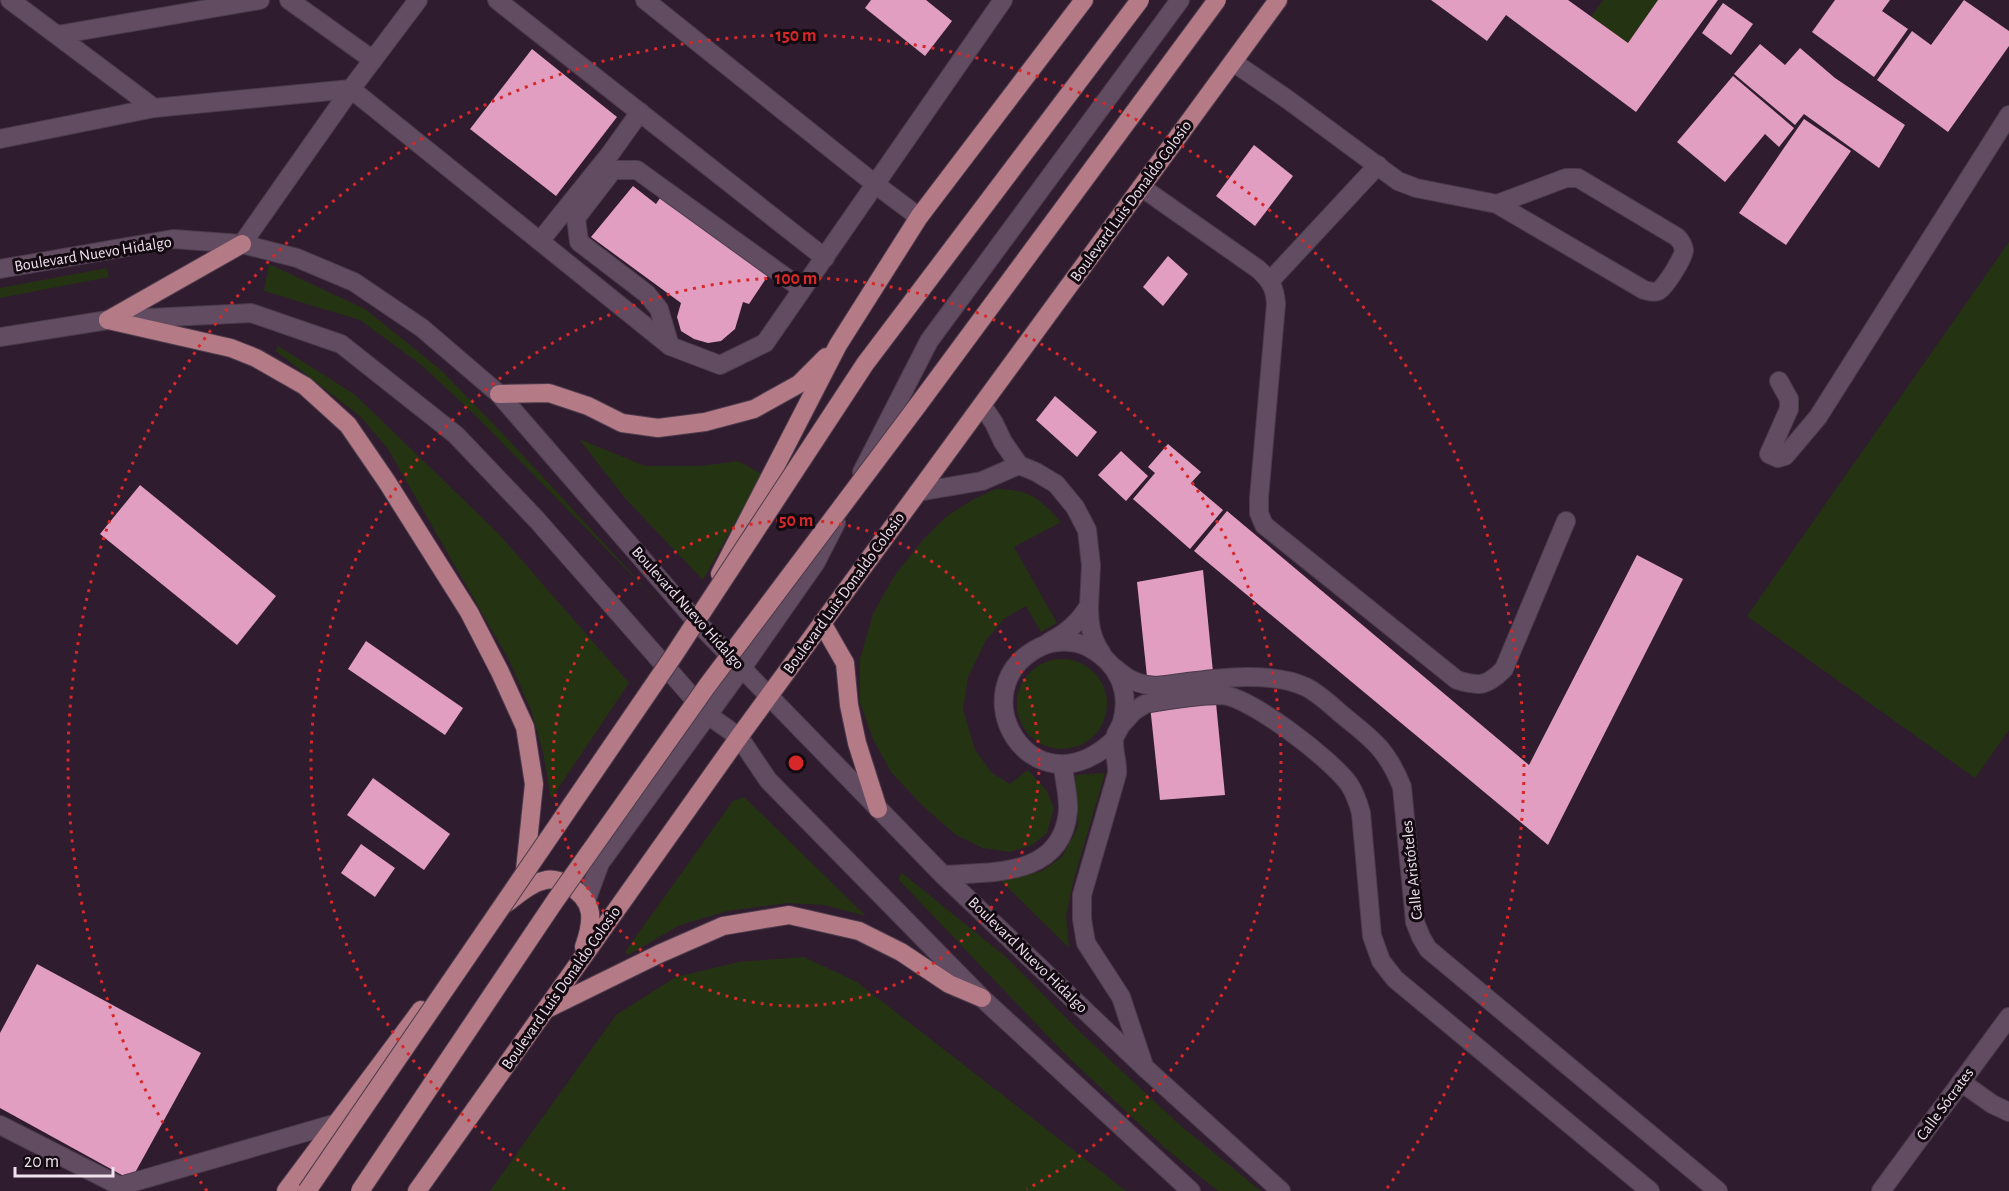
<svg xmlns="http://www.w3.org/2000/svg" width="2009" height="1191" viewBox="0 0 2009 1191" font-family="'Alegreya Sans',sans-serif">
  <rect width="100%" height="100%" fill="#301c2f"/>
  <g fill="#243412">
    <polygon points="1603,0 1658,0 1628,43 1591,17"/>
    <polygon points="2009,242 2009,730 1975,778 1747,616"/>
    <polygon points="269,264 365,309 441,370 505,436 659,603 476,416 420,364 360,320 264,291"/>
    <polygon points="107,268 109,277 0,298 0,288"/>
    <polygon points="278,346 354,394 498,533 629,683 551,799 543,752 531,710 509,660 388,449 361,417 276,351"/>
    <polygon points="579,439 645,466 700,466 738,461 762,474 703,580 625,498"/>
    <path d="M996 489C1030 490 1038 497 1061 522L1014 547 1057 623 1041 632 1026 606 1005 618 986 640 968 677 963 709 975 750 992 773 1010 784 1028 770 1047 791 1054 808 1047 833 1032 845 1010 852 983 848 956 835 922 805 891 772 873 739 860 703V659L873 614 895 575 922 541 947 516 974 499Z"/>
    <circle cx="1062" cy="704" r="45"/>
    <polygon points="1105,773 1073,882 1066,916 1069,948 995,875 1020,876 1042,871 1062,857 1078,827 1075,775"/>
    <polygon points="744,797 866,916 824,905 787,903 728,911 680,925 628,955 625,952 733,801"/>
    <polygon points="902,873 1006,957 1084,1036 1181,1126 1261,1191 1218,1191 1165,1148 1067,1056 898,879"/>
    <polygon points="804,957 857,982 1126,1191 490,1191 616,1015 676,977 739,962"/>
  </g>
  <g fill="#e19ec1">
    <polygon points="871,0 926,0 952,21 925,56 865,8"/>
    <polygon points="1431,0 1568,0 1628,43 1658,0 1718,0 1636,112 1506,15 1487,41"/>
    <polygon points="1835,0 1890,0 1882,11 1908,29 1874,77 1812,32"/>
    <polygon points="1964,0 2009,31 2009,46 1948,132 1877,80 1912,31 1931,45"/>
    <polygon points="1723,3 1753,24 1731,55 1702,33"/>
    <polygon points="1760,44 1785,65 1800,48 1835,78 1905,125 1879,168 1804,114 1795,125 1734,74"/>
    <polygon points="532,49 617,117 556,196 470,129"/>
    <polygon points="1733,76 1794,128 1779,147 1765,134 1725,182 1677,142"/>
    <polygon points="1804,119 1851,151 1786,245 1739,213"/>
    <polygon points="1254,145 1293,176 1255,226 1216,196"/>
    <polygon points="633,186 656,204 662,195 769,274 749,304 743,302 735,329 721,341 708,343 694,339 681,331 677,317 681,303 591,237"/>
    <polygon points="1168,256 1188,274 1163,306 1143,287"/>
    <polygon points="1055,396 1097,432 1077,457 1036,420"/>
    <polygon points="1168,444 1201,472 1191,483 1223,510 1190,549 1133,499 1155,473 1148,467"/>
    <polygon points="1121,451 1148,476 1126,501 1098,475"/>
    <polygon points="140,485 276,596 237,645 100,534"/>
    <polygon points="1227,511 1529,765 1637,555 1683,579 1548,845 1194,551"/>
    <polygon points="1203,570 1225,795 1160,800 1137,582"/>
    <polygon points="366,641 463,708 445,735 348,669"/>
    <polygon points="373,778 450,834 424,870 347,815"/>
    <polygon points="361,844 395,868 375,897 341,873"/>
    <polygon points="37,964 201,1053 131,1180 0,1108 0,1033"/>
  </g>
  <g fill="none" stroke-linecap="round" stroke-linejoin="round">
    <g stroke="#4b3b4b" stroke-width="20">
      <g id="minor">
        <polyline points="10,0 154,108"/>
        <polyline points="289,0 373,60"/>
        <polyline points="497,0 825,258"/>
        <polyline points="645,0 875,184 919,217"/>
        <polyline points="57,35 260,0"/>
        <path d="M1233 62 1287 99 1398 181 1416 188 1497 204 1644 290C1649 291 1654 293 1658 291 1665 288 1684 257 1684 250 1683 244 1681 241 1677 237L1578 178H1566L1497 204"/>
        <polyline points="0,139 154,108 351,89 670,346 720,365 765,343 1003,0"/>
        <path d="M1141 187 1258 269C1270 280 1275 287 1276 304L1259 498V513L1264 525 1457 680C1480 687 1487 686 1504 669L1566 521"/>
        <polyline points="540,241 610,154 640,112"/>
        <polyline points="242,244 351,89 418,0"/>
        <polyline points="0,269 173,239 242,244 297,258 354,282 422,328 499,394 695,620 943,875 1143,1066 1281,1191"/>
        <polyline points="1270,281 1378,165"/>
        <polyline points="0,337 108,320 251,313 341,344 456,435 537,520 708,715 739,737 768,780 982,998 1191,1191"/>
        <polyline points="670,346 659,309 647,294 579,242 576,218 613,170 637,170 802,289"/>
        <polyline points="1779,381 1789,399 1789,409 1769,454 1778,458 1785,456 1818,417 2009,115"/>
        <polyline points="982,405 994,423 1003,442 1019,465 1036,472 1056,484 1075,507 1087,530 1091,565 1089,606"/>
        <polyline points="862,472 929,341 1180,0"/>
        <polyline points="918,492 982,481 1019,465"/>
        <path d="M1049 642C1067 633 1078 623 1089 606 1089 625 1091 638 1102 654"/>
        <path d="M1115 668C1128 680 1139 685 1157 686 1201 681 1264 668 1306 687 1320 694 1334 708 1346 718 1375 741 1388 752 1402 787L1415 922 1421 937 1428 949 1718 1191"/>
        <path d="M1122 724 1134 711 1145 704C1167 700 1200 695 1222 695 1251 697 1332 760 1349 784 1355 793 1358 802 1361 813L1372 936 1381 961 1395 979 1650 1191"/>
        <path d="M1113 741C1031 816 957 688 1040 647 1054 640 1074 640 1088 647 1117 662 1131 690 1122 722 1120 729 1113 736 1114 743 1114 754 1118 763 1117 774L1082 895V919L1086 943 1121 997 1143 1063"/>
        <path d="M943 875C993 872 1062 877 1068 811 1069 796 1064 780 1063 765"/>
        <polyline points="586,901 600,863 742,668 816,562 836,523"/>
        <polyline points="1961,1082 1992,1104 2009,1112"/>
        <polyline points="0,1125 120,1186 337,1123"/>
        <polyline points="1881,1191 2009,1017"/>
      </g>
    </g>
    <g stroke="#4b3b4b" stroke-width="20">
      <g id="major">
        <polyline points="108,320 231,348 256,358 305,386 348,425 387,482 469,612 500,672 525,727 534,784 525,870"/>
        <polyline points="108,320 242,244"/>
        <polyline points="499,394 549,393 588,406 622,423 658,428 705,422 754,409 799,384 826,357"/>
        <polyline points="720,574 838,345 919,217 1084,0"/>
        <polyline points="822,623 845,663 849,705 857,743 878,809"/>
        <path d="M505 904C518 895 530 883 546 880 554 878 562 882 568 885 596 901 593 921 584 947"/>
        <polyline points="547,1009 659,954 723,926 789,915 859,931 901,952 949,984 982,998"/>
        <polyline points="286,1191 421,1010"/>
        <polyline points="417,1191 739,737 1278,0"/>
      </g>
    </g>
    <use href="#minor" stroke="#624c61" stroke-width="18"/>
    <use href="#major" stroke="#b47a86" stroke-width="18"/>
    <g stroke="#4b3b4b" stroke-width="20" stroke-linecap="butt">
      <g id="major-bridge">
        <polyline points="307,1191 672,658 865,364 1140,0"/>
        <polyline points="360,1191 555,901 707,686 918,405 1217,0"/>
      </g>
    </g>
    <use href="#major-bridge" stroke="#b47a86" stroke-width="18"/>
  </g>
  <g fill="none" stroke="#d62828" stroke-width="3" stroke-dasharray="3 6">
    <circle cx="796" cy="763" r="243"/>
    <path d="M565 1189A485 485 0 1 1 1027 1189"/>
    <path d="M207 1191A728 728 0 1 1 1385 1191"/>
  </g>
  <g text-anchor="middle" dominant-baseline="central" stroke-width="6" stroke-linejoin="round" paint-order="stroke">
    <g font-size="16" fill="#efe2ee" stroke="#130a12">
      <text transform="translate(1131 201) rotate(-54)">Boulevard Luis Donaldo Colosio</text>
      <text transform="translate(93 254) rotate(-9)">Boulevard Nuevo Hidalgo</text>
      <text transform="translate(844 593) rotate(-54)">Boulevard Luis Donaldo Colosio</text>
      <text transform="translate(688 608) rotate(48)">Boulevard Nuevo Hidalgo</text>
      <text transform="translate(1412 870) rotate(-96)">Calle Aristóteles</text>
      <text transform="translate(1028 955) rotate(44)">Boulevard Nuevo Hidalgo</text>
      <text transform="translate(561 988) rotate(-55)">Boulevard Luis Donaldo Colosio</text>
      <text transform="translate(1945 1104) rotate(-54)">Calle Sócrates</text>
    </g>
  </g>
  <circle cx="796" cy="763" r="9" fill="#d62828" stroke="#130a12" stroke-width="3"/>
  <g font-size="18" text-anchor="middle" font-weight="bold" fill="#d62828" stroke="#130a12" stroke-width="6" stroke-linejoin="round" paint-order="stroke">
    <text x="796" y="41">150 m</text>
    <text x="796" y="284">100 m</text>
    <text x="796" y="526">50 m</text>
  </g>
  <path d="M15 1167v9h98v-9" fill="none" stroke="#efe2ee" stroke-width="3"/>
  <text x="24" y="1167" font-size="18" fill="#efe2ee" stroke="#130a12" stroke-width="4.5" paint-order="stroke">20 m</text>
</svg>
